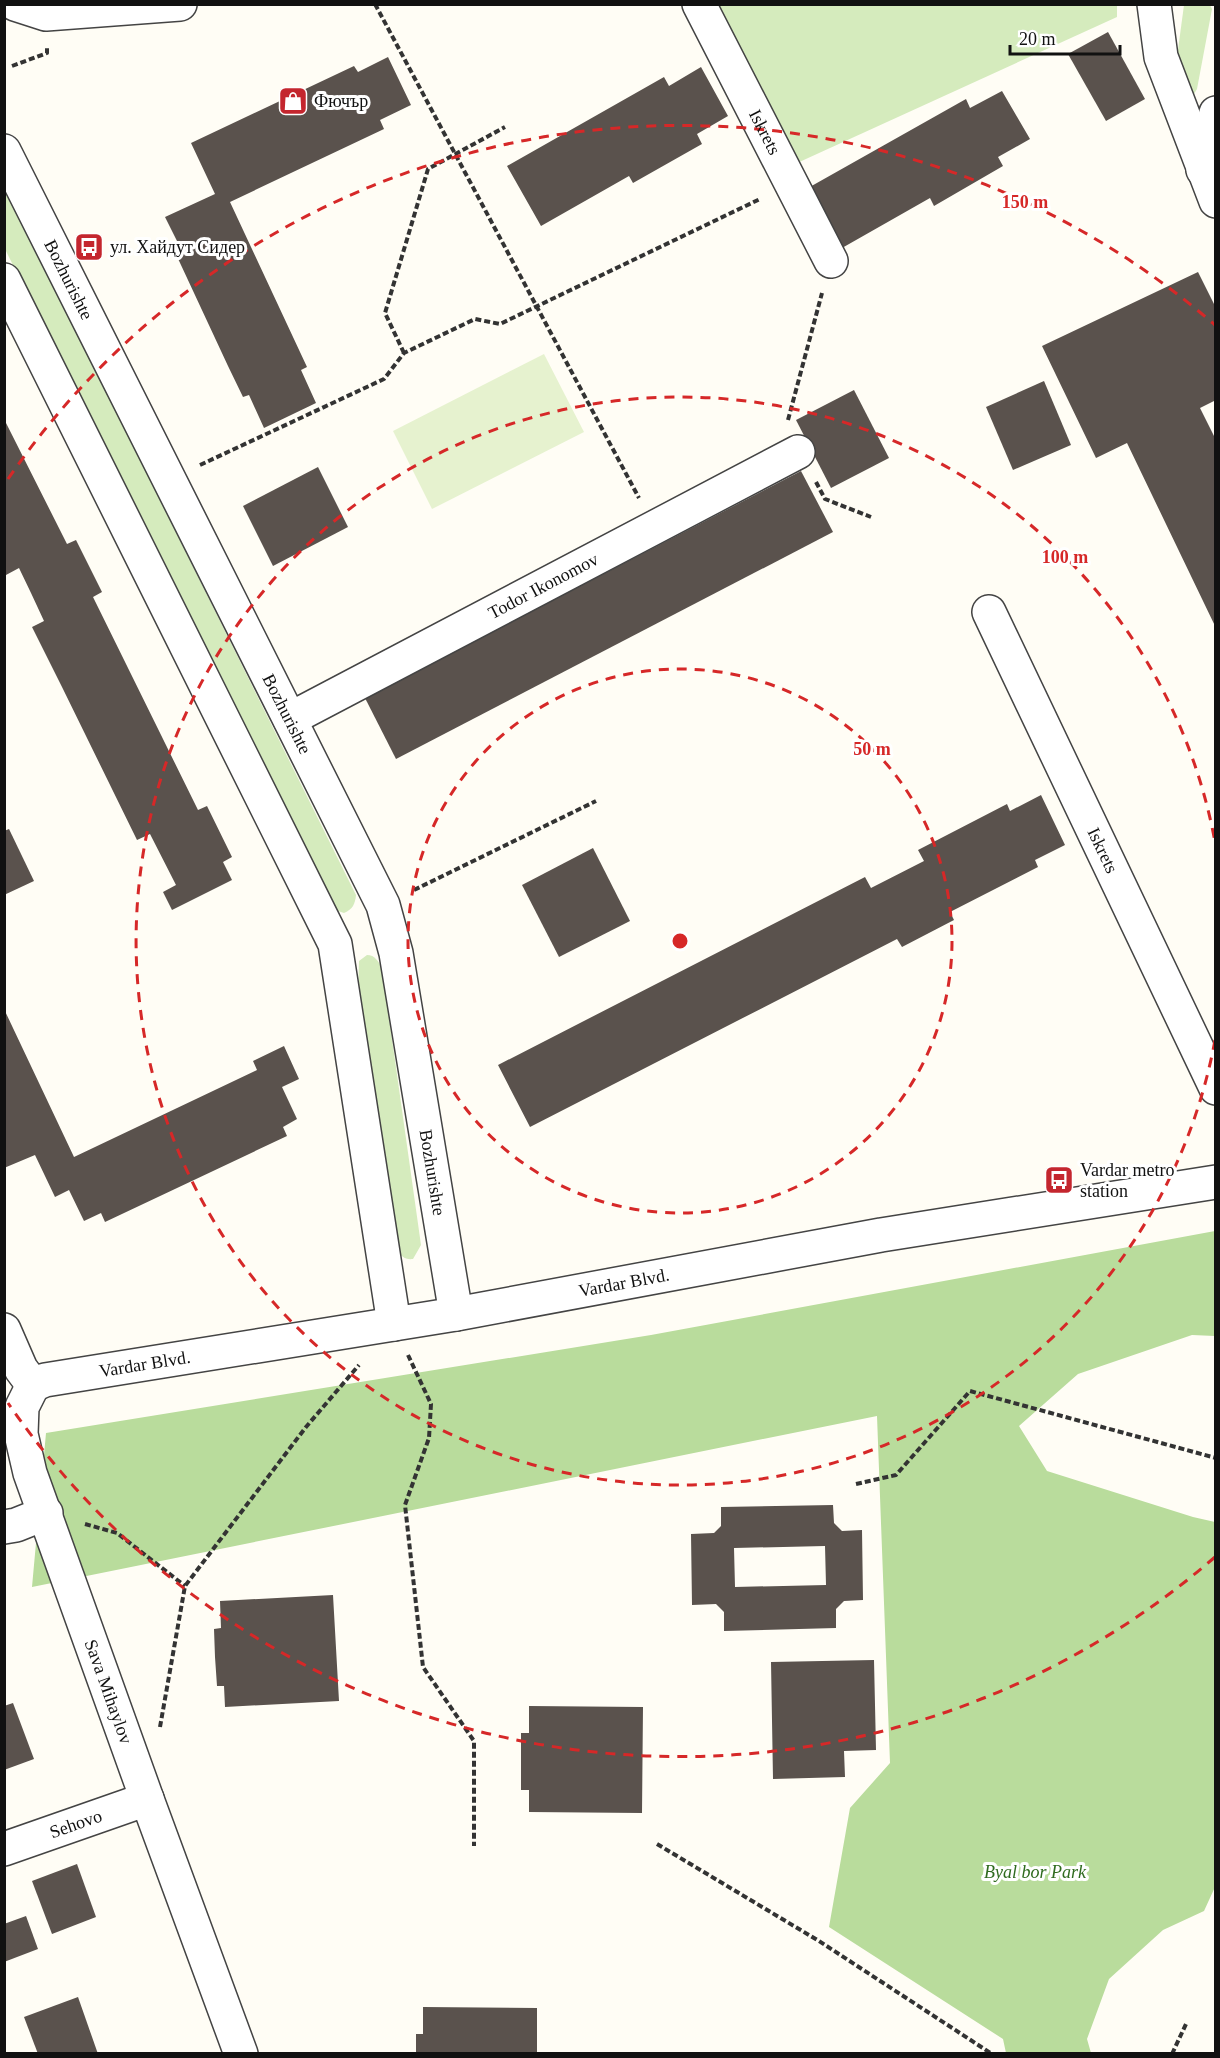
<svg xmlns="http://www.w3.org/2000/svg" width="1220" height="2058" viewBox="0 0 1220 2058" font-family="Georgia,serif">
  <rect width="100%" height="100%" fill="#fffdf5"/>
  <g fill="#d5ebbd">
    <polygon points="1117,4 1117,17 784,169 709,5"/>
    <polygon points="1184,5 1210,5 1212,9 1197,89 1194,94 1175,72"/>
    <path d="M4 186 356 895C355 904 353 909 344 913L332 909 5 249Z"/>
    <path d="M367 955C375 955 378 961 382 968L421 1245 413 1259C405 1260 401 1256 396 1250L358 994 359 961Z"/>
  </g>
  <polygon fill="#b9dc9c" points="1215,1231 1215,1336 1192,1335 1078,1374 1019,1426 1047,1471 1193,1517 1215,1522 1215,1887 1204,1911 1163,1930 1109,1979 1087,2039 1091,2053 1006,2053 1003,2039 829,1927 850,1808 890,1763 877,1416 32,1587 46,1433 651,1335"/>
  <polygon fill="#e6f2cf" points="544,354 584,432 432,509 393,431"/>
  <g fill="#5a524d" fill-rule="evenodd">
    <polygon points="1108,32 1145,99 1106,121 1068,54"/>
    <polygon points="388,57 411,105 380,120 384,129 230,202 307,367 301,370 316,403 264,428 249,395 243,397 228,366 174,250 180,247 165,217 215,194 191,143 354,66 358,72"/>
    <polygon points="701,67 728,116 697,134 702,144 633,183 629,176 541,226 507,166 664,77 669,86"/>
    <polygon points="1002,91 1030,139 998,157 1003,166 934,206 930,198 842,248 808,188 966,99 970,108"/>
    <polygon points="1198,272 1216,308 1216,400 1200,408 1216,440 1216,628 1127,443 1096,458 1042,346"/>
    <polygon points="1044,381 1071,445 1013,470 986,407"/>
    <polygon points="854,390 889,458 831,488 796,420"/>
    <polygon points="4,419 67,544 76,540 102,592 93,597 198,810 207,806 232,857 223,862 232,880 172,910 163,892 176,885 150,834 137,840 62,687 32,627 44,621 31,593 19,568 6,575 4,571"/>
    <polygon points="318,467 348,527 273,566 243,506"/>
    <polygon points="801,471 833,532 396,759 365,698"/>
    <polygon points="1041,795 1065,845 1035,860 1038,867 950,912 954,920 902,947 897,939 530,1127 498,1065 865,877 871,888 924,861 918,850 1007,804 1010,811"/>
    <polygon points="9,829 34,881 4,895 4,831"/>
    <polygon points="593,848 630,921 559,957 522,885"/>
    <polygon points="4,1009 74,1157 257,1070 253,1061 284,1046 299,1079 282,1087 297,1119 283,1127 287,1136 105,1222 101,1213 84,1221 69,1190 55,1197 35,1155 4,1168"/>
    <path d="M833 1505 834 1523 842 1531 862 1530 863 1600 844 1601 836 1609V1628L724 1631V1612L716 1604 692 1605 691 1534 714 1533 721 1526V1507ZM825 1546 826 1585 735 1587 734 1548Z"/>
    <polygon points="333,1595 339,1701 225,1707 224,1686 217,1686 215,1657 214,1629 221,1628 220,1601"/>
    <polygon points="874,1660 876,1750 844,1751 845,1777 773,1779 771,1662"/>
    <polygon points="13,1703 34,1759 4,1770 4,1706"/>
    <polygon points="529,1706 643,1707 642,1813 529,1812 529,1790 521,1790 521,1733 529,1733"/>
    <polygon points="77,1864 96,1917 52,1934 32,1881"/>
    <polygon points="26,1916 38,1949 4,1962 4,1924"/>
    <polygon points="78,1997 98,2054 38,2054 24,2017"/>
    <polygon points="423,2007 537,2008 537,2054 416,2054 416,2034 423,2034"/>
  </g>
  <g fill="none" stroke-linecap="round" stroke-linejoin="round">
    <g stroke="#444" stroke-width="36">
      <g id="minor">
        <polyline points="15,4 46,14 180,4"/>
        <path id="s1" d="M699 4 831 261"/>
        <polyline points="1154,4 1161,57 1216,201"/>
        <path id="s2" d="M4 151 383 905 396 953 456 1314"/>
        <polyline points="1203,170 1216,113"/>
        <polyline points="4,280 335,944 394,1324"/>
        <path id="s3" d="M989 612 1216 1088"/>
        <path id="s4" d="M290 719 798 452"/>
        <polyline points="4,1330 21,1369 33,1385"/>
        <path id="s5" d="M33 1385 45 1380 456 1314 881 1235 1216 1182"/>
        <path id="s6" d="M33 1385 22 1407 21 1434 30 1473 147 1799 241 2054"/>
        <polyline points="4,1527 16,1525 46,1513"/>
        <path id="s7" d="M4 1849 147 1799"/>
      </g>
    </g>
    <g stroke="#333" stroke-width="4" stroke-dasharray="6 3" stroke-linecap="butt">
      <polyline points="375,4 639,498"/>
      <polyline points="12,66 47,53 47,48"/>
      <polyline points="404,353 385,313 428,169 505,127"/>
      <polyline points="788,420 822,293"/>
      <polyline points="200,465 384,379 404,353 475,319 500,324 760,199"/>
      <polyline points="816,482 825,499 871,517"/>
      <polyline points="414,890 596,801"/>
      <polyline points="408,1355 431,1404 429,1438 405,1505 423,1667 474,1741 474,1846"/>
      <polyline points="856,1484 896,1475 970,1391 1216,1458"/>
      <polyline points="85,1524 117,1533 185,1586"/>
      <polyline points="160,1727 185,1586 306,1427 359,1365"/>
      <polyline points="657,1844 819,1941 992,2054"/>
      <polyline points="1172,2054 1186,2024"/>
    </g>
    <use href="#minor" stroke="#fff" stroke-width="33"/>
  </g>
  <g fill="none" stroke="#d62828" stroke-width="3" stroke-dasharray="10 8">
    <circle cx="680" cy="941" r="272"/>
    <path d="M1215 1040A544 544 0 1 1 1215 842"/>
    <path d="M1215 1557A816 816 0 0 1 8 1403M8 479A816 816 0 0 1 1215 325"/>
  </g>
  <defs>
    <g id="shop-square" transform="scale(1.5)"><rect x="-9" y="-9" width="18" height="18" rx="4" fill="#c4262e" stroke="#fff"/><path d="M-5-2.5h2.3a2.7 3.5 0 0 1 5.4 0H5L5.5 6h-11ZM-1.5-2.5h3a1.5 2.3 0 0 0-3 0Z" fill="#fff"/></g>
    <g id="bus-square" transform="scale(1.5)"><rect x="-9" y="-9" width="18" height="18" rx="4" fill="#c4262e" stroke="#fff"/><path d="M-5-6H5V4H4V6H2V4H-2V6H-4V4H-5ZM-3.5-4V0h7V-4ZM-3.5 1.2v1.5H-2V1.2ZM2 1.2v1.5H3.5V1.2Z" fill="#fff"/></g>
  </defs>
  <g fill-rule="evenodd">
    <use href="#shop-square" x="293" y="101"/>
    <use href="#bus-square" x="89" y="247"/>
    <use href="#bus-square" x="1059" y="1180"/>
  </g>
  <g text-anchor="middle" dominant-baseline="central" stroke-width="6" stroke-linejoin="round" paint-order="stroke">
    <g font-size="18" fill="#111" stroke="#fff" text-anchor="start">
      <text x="314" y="101">Фючър</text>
      <text x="110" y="247">ул. Хайдут Сидер</text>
      <text x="1080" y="1170">Vardar metro<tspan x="1080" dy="21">station</tspan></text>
    </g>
    <g font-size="18" fill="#111" stroke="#fff">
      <text stroke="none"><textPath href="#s1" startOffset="144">Iskrets</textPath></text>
      <text stroke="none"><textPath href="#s2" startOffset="144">Bozhurishte</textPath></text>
      <text stroke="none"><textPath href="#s4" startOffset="286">Todor Ikonomov</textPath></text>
      <text stroke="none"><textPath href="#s2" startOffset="630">Bozhurishte</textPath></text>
      <text stroke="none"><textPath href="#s3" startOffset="264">Iskrets</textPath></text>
      <text stroke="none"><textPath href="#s2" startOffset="1116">Bozhurishte</textPath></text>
      <text stroke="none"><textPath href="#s5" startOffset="600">Vardar Blvd.</textPath></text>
      <text stroke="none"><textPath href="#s5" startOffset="114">Vardar Blvd.</textPath></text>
      <text stroke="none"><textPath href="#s6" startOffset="324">Sava Mihaylov</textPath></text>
      <text stroke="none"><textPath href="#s7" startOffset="76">Sehovo</textPath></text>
    </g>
    <g font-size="18" font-style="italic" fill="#2f6b1f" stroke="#fff">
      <text x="1035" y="1872">Byal bor Park</text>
    </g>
  </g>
  <circle cx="680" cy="941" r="9" fill="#d62828" stroke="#fff" stroke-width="3"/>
  <g font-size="18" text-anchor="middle" font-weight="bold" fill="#d62828" stroke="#fff" stroke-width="6" stroke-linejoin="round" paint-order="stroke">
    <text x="1025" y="208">150 m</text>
    <text x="1065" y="563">100 m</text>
    <text x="872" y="755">50 m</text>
  </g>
  <rect width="1220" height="2058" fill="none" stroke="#111111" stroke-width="12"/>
  <path d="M1010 45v9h110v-9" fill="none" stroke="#111111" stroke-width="3"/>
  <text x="1019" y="45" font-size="18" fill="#111111" stroke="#ffffff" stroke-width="4.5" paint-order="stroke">20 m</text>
</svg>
